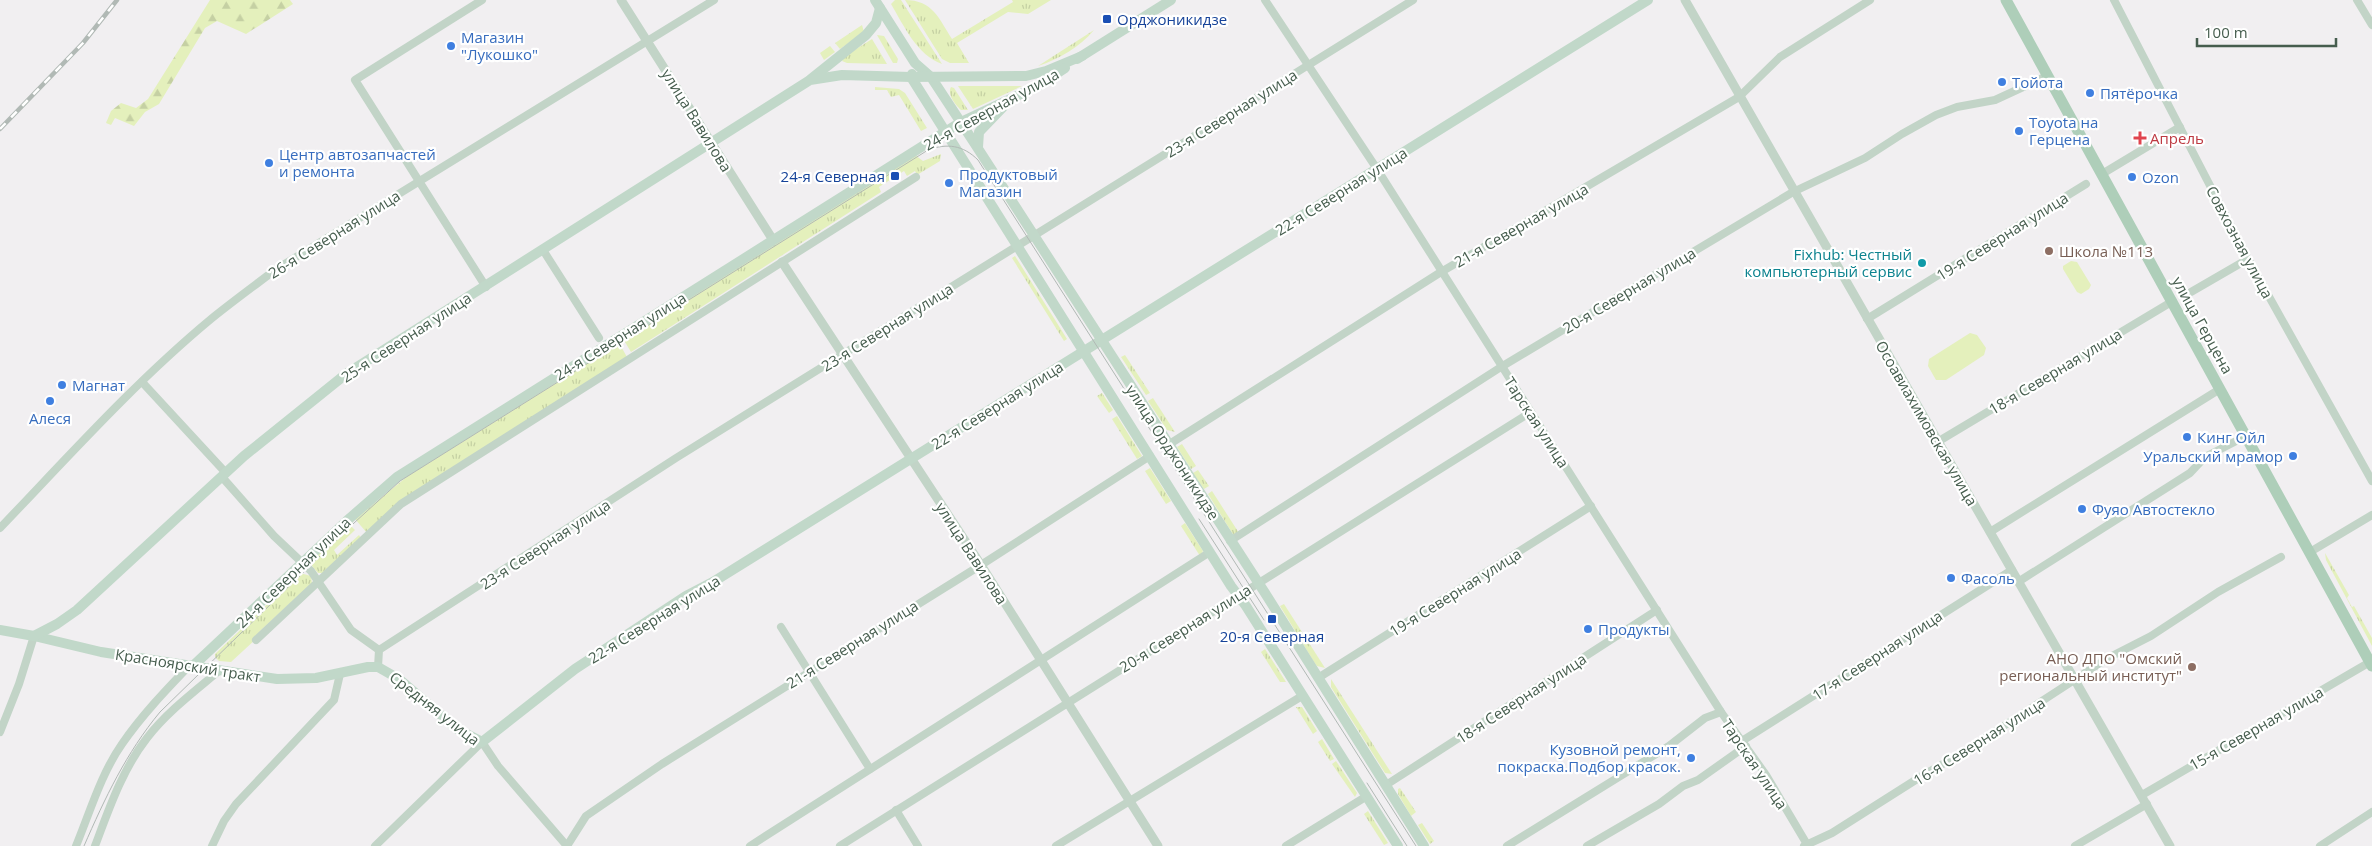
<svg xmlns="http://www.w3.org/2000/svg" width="2372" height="846" viewBox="0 0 2372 846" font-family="'Open Sans',sans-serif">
  <defs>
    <pattern id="grass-tufts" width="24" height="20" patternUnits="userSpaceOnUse" patternTransform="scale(1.25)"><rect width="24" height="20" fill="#e4f0bc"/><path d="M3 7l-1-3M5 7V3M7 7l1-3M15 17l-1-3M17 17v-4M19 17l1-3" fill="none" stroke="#c5d0a3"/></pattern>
    <pattern id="forest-firs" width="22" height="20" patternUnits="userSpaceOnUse" patternTransform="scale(1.25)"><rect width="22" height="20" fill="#e4f0bc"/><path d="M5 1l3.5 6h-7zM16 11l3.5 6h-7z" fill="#c5d0a3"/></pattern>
  </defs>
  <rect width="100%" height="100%" fill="#f1eff1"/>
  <g fill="url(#grass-tufts)">
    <path d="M895 0H901L942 64C917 55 904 26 891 4Z"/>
    <path d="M905 0C933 0 939 19 952 39L1013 2 1012 0H1051L1028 14 1008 12 957 43 969 63H950L942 59Z"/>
    <polygon points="862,25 864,32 840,49 835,43"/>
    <path d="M1094 30C1080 47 1059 59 1038 66Z"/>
    <polygon points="877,35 884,36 898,59 897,63 893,63"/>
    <polygon points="872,39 887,64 847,63 842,61 845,56"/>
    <polygon points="830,46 835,52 824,60 820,53"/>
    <polygon points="958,86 1022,86 973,109"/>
    <polygon points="875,87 899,89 905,93 927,128 921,131 899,95 891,97 887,90 875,90"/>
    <path d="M951 87 954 88 968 110H961C955 105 947 94 951 87Z"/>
    <polygon points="941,154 940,161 917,175 915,171 907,176 904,171 879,187 881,192 631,352 622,337 915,155 923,161"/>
    <polygon points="1015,256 1067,339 1064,341 1012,258"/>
    <polygon points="619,343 627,357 452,470 367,533 355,519 409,475"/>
    <polygon points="1125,355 1150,393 1146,395 1121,357"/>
    <polygon points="1102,393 1113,410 1109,413 1097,396"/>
    <polygon points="1153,398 1175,432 1167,430 1148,401"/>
    <polygon points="1117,416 1142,456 1137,459 1112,419"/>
    <polygon points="1182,444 1196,466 1191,469 1177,447"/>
    <polygon points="1150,468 1171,501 1166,504 1145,471"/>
    <polygon points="1198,470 1209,486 1204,489 1193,473"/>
    <polygon points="1212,491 1239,533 1234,536 1208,494"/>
    <polygon points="1185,523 1203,551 1200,556 1181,526"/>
    <polygon points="349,524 355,530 334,550 337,555 359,535 361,538 323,573 318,573 312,566 312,561"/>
    <polygon points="2325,553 2349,595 2347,598 2352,607 2354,606 2372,638 2372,646 2326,560"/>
    <polygon points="300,573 311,576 312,583 260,631 256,639 231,662 219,661 215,657 215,654"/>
    <polygon points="1284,604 1325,668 1317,666 1314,662 1280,606"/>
    <polygon points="1265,649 1286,682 1280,682 1261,652"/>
    <polygon points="1331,679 1392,774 1385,773 1331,687"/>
    <polygon points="1296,707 1302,707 1317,731 1313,734"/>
    <polygon points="1322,739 1334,759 1330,761 1318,742"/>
    <polygon points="1336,761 1357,793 1355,797 1332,764"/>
    <polygon points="1400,788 1416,812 1411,816 1398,794 1398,789"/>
    <polygon points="1368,811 1388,843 1384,845 1364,814"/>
    <polygon points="1422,823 1434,841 1430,844 1418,825"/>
  </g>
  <polygon fill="url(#forest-firs)" points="210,0 290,0 293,4 246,34 217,21 205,28 159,104 145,112 134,126 115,118 111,125 106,123 111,111 121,103 136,108 148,99"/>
  <g fill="#e4f0bc">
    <polygon points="2071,261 2077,262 2091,285 2089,289 2081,294 2077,292 2063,269 2063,266"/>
    <polygon points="1970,333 1977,335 1986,348 1984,355 1946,380 1936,380 1928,366 1929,359"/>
  </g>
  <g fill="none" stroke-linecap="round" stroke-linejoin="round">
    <g stroke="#c2d4c7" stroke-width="8">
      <polyline points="482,0 355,80 486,287"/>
      <polyline points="1265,0 1377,169 1721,712 1766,775 1808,846"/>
      <polyline points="2114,0 2248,259 2372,481"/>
      <polyline points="2357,0 2372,25"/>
      <polyline points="2102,174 2180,127"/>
      <polyline points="543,250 599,338"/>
      <polyline points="2191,292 2248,259"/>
      <polyline points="1867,319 2086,184"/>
      <polyline points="142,382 226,473"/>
      <polyline points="1939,441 2173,301"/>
      <polyline points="1168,445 1441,272 1739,97 1780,57 1870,0"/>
      <polyline points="222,477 274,536 311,571 351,630 379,650"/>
      <path d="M0 528C68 457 135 382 211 319 232 302 254 286 275 270L714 0"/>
      <polyline points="1990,532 2220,389"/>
      <polyline points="1230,541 1501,367 1793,192 1865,158 1902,134 1936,115 1957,107 1995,100 2047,76"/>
      <polyline points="2310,552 2372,515"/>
      <polyline points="2018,582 2190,473 2205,457 2246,436"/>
      <polyline points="781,627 870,769"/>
      <polyline points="256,640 401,504 916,177"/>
      <polyline points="378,667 379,650 676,458 1413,0"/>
      <polyline points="1318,678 1591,506"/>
      <polyline points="0,732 19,684 34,636"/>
      <polyline points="1742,741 2012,570"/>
      <polyline points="1386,785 1657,610"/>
      <polyline points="2142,795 2370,662"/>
      <polyline points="896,810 918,846"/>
      <path d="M76 846C90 812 101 774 122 744 142 715 166 690 190 665"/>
      <path d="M95 846C109 809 122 770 147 738 167 712 195 691 220 670"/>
      <polyline points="212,846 224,821 236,804 334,700 340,674"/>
      <polyline points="375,846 482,742 498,766 567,846"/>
      <polyline points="567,846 586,816 662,764 981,565 1150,456"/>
      <polyline points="750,846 1210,552"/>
      <polyline points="840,846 1531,412"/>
      <polyline points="1056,846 1302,696"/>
      <polyline points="1286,846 1367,796"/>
      <polyline points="1507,846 1669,746 1705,718 1721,712"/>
      <polyline points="1587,846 1659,804 1683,786 1698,780 1746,746"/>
      <polyline points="1804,846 1832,833 1925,774 1959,755 2108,658 2151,636 2218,592 2281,557"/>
      <polyline points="2075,846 2147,804"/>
      <polyline points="2320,846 2372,812"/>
    </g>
    <g stroke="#c2d4c7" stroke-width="9">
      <polyline points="621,0 773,240"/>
      <polyline points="1685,0 2170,846"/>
      <polyline points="782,262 981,565 1158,846"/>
    </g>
    <g stroke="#c1d8c9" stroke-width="10">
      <polyline points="875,0 915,63 931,77 975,144 1265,593 1424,846"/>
      <polyline points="1077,59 1171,0"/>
      <polyline points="912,74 911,77 1231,586 1246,606 1398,846"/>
      <polyline points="811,79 866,35 876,23 880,8"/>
      <polyline points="978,147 979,132 1003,107"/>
      <polyline points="0,630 34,636 101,652 277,679 316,678 368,667 378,667 399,679 457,729 482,742 575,669 686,596 713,582 1648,0"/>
      <polyline points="34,636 57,624 77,610 244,456 346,374 810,80 842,75 911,77 1026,76 1046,71 1082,56"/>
      <polyline points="194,665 350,518 397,477 961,122 1036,87 1065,68"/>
    </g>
    <polyline stroke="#aeceb9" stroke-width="11" points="2006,0 2372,666"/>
    <g stroke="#b1b9b5" stroke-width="1">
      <polyline points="1199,519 1264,620"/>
      <polyline points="1367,783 1407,846"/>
      <path d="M84 846C105 798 126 753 160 712L354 523 400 481 928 150C947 143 963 145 978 160L1416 846"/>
    </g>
    <g stroke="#b1b9b5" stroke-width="4.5">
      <polyline id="rail" points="0,129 83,43 117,0"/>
    </g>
    <use href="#rail" stroke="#fff" stroke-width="2.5" stroke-dasharray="8" stroke-linecap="butt"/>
  </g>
  <g fill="#1a4fb4" stroke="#fff" stroke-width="2">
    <rect x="1102" y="14" width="10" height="10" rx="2.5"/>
    <rect x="890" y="171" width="10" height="10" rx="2.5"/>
    <rect x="1267" y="614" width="10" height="10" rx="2.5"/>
  </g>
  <g fill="#3f7fe0" stroke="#fff" stroke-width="2">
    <circle cx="451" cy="46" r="5"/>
    <circle cx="2002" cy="82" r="5"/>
    <circle cx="2090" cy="93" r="5"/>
    <circle cx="2019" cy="131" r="5"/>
    <circle cx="269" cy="163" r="5"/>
    <circle cx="2132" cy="177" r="5"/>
    <circle cx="949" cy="183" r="5"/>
    <circle cx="62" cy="385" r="5"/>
    <circle cx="50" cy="401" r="5"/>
    <circle cx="2187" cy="437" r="5"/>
    <circle cx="2293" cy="456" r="5"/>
    <circle cx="2082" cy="509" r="5"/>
    <circle cx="1951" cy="578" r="5"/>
    <circle cx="1588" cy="629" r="5"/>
    <circle cx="1691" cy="758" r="5"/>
  </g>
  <path fill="#e0444e" stroke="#fff" stroke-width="2" d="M2137.5 130.5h5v5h5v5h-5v5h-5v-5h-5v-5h5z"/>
  <g fill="#8d6e63" stroke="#fff" stroke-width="2">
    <circle cx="2049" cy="251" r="5"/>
    <circle cx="2192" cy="667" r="5"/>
  </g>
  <circle fill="#0f9aa8" stroke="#fff" stroke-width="2" cx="1922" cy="263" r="5"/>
  <g text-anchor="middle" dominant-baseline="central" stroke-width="4.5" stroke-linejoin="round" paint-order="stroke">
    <g font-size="15" fill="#164399" stroke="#fff" text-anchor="start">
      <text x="1117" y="19">Орджоникидзе</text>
      <text x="885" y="176" text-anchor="end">24-я Северная</text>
      <text x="1272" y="636" text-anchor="middle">20-я Северная</text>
    </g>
    <g font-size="15" fill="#366cbe" stroke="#fff" text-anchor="start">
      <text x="461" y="37">Магазин<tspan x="461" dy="17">"Лукошко"</tspan></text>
      <text x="2012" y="82">Тойота</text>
      <text x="2100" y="93">Пятёрочка</text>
      <text x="2029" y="122">Toyota на<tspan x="2029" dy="17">Герцена</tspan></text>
      <text x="279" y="154">Центр автозапчастей<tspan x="279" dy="17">и ремонта</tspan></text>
      <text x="959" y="174">Продуктовый<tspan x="959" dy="17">Магазин</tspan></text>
      <text x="2142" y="177">Ozon</text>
      <text x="72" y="385">Магнат</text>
      <text x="50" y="418" text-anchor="middle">Алеся</text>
      <text x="2197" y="437">Кинг Ойл</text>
      <text x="2283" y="456" text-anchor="end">Уральский мрамор</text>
      <text x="2092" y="509">Фуяо Автостекло</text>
      <text x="1961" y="578">Фасоль</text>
      <text x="1598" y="629">Продукты</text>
      <text x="1681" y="749" text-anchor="end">Кузовной ремонт,<tspan x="1681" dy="17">покраска.Подбор красок.</tspan></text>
    </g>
    <g font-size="15" fill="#465d4e" stroke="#fff">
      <text transform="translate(991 109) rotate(-29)">24-я Северная улица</text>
      <text transform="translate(1231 113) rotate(-32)">23-я Северная улица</text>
      <text transform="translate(697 120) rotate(58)">улица Вавилова</text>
      <text transform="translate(1341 191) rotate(-32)">22-я Северная улица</text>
      <text transform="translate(1521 225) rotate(-30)">21-я Северная улица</text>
      <text transform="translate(334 234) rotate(-32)">26-я Северная улица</text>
      <text transform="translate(2002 236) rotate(-32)">19-я Северная улица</text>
      <text transform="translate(2240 242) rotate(62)">Совхозная улица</text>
      <text transform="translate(1629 290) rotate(-31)">20-я Северная улица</text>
      <text transform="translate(2203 325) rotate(61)">улица Герцена</text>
      <text transform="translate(887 327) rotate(-32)">23-я Северная улица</text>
      <text transform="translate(620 336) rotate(-32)">24-я Северная улица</text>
      <text transform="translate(406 337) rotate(-33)">25-я Северная улица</text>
      <text transform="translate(2055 371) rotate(-31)">18-я Северная улица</text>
      <text transform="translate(997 405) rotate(-32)">22-я Северная улица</text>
      <text transform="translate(1537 422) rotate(57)">Тарская улица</text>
      <text transform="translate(1927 423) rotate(60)">Осоавиахимовская улица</text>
      <text transform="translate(1173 452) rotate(57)">улица Орджоникидзе</text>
      <text transform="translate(545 544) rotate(-33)">23-я Северная улица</text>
      <text transform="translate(972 553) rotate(57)">улица Вавилова</text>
      <text transform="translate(293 572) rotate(-44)">24-я Северная улица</text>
      <text transform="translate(1455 592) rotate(-32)">19-я Северная улица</text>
      <text transform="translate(654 619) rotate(-32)">22-я Северная улица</text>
      <text transform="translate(1185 628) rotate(-32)">20-я Северная улица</text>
      <text transform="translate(852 644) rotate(-32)">21-я Северная улица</text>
      <text transform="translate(1877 655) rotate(-33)">17-я Северная улица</text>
      <text transform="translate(188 665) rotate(9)">Красноярский тракт</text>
      <text transform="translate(1521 698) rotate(-33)">18-я Северная улица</text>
      <text transform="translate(435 708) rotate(38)">Средняя улица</text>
      <text transform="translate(2256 728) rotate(-30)">15-я Северная улица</text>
      <text transform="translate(1979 741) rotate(-32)">16-я Северная улица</text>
      <text transform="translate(1755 764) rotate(56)">Тарская улица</text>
    </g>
    <g font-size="15" fill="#be3a42" stroke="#fff" text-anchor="start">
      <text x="2150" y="138">Апрель</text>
    </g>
    <g font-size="15" fill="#785e54" stroke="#fff" text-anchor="start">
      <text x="2059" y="251">Школа №113</text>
      <text x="2182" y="658" text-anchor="end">АНО ДПО "Омский<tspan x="2182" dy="17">региональный институт"</tspan></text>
    </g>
    <g font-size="15" fill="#0d838f" stroke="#fff" text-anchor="end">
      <text x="1912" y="254">Fixhub: Честный<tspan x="1912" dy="17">компьютерный сервис</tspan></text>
    </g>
  </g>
  <path d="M2197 38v8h139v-8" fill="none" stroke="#465d4e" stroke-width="2.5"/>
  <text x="2204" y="38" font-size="15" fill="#465d4e" stroke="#ffffff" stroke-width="4" paint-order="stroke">100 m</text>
</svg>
